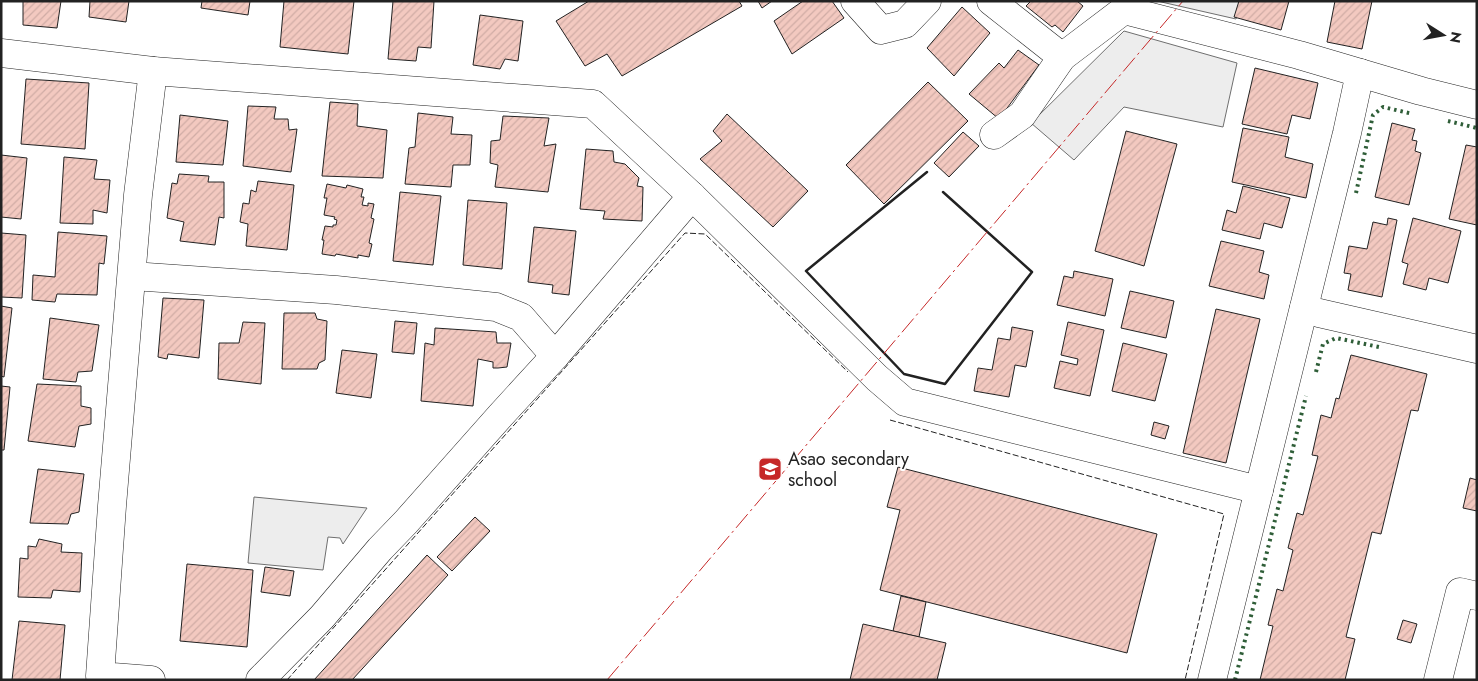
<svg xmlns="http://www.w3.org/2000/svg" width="1478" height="681" viewBox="0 0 1478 681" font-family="Jost,sans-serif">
  <defs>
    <pattern id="building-hatch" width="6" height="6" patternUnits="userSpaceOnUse" patternTransform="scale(1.25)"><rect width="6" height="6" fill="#f3c9c0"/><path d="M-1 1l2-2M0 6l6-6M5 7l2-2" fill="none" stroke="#d0aca5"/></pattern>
  </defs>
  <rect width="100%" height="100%" fill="#fff"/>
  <g fill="#ededed" stroke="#6f6f6f">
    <polygon points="1157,1 1242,1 1236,19"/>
    <polygon points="1124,31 1237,63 1223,127 1124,107 1074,160 1031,123"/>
    <polygon points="254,497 367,508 343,544 340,538 328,537 323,570 248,563"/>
  </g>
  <g fill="url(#building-hatch)" stroke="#222">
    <polygon points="23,1 61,1 57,28 23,25"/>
    <polygon points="90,1 129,1 126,22 89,17"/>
    <polygon points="202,1 250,1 248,15 201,8"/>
    <polygon points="284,1 354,1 348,54 280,47"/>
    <polygon points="393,1 434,1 431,48 418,47 416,61 388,59"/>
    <polygon points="589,1 739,1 742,6 622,76 607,54 585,66 556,21"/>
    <polygon points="758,1 772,1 762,8"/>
    <polygon points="803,1 832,1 844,18 792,54 774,21"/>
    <polygon points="1031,1 1077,1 1083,6 1063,32 1055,25 1052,27 1026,6"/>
    <polygon points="1239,1 1289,1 1281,30 1234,17"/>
    <polygon points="1335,1 1372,1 1362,49 1327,42"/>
    <polygon points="962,7 990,33 954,76 927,48"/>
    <polygon points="480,15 523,21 518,61 505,59 500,69 473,65"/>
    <polygon points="1018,50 1039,65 999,119 969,94 999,63 1004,68"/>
    <polygon points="1255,68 1318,83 1310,119 1292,115 1287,134 1242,124"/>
    <polygon points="26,79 89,83 85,149 21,144"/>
    <polygon points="928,82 968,121 884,204 846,165"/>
    <polygon points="330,102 358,104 357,126 387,130 383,178 322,176"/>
    <polygon points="248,106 276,107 274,119 288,119 289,130 297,129 291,172 243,166"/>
    <polygon points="418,113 453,117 451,134 472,135 470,165 453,165 451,187 405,184 409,148 415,147"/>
    <polygon points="727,114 808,191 773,227 700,159 722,141 713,131"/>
    <polygon points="180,115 228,121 223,165 176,162"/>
    <polygon points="503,116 549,118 544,146 556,144 548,192 495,187 498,165 490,163 491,141 500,140"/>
    <polygon points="1392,123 1415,129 1412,140 1417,141 1415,151 1421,153 1409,205 1375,197"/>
    <polygon points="1243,128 1289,137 1285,157 1313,164 1306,198 1232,182"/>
    <polygon points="1126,131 1177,144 1144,266 1095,251"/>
    <polygon points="963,132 979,146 949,177 934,163"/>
    <polygon points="1466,145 1477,147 1477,225 1449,219"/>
    <polygon points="586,149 613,151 614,162 625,164 639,178 637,186 643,187 642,221 603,219 605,211 580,209"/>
    <polygon points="1,155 27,158 21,219 1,217"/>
    <polygon points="64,157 97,160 94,179 110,180 107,213 93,210 93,224 60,223"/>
    <polygon points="179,174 209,176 208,182 224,182 224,218 219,217 215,245 180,241 184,222 167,218 172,183 177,184"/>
    <polygon points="258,181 294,185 287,250 246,246 248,224 240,222 243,203 249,204 251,190 256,192"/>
    <polygon points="327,184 346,188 347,185 363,189 361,197 364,197 362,205 368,206 368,203 374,204 371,218 374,219 369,243 372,244 369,257 358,255 358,258 336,254 335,256 322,254 324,240 322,240 325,226 333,227 333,225 336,225 337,220 334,219 335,217 324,215 327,198 324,198"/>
    <polygon points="1243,186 1290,198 1282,228 1264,223 1260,239 1222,230 1227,210 1236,213"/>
    <polygon points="400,192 441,196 433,265 393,261"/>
    <polygon points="468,200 507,203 502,269 463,265"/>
    <polygon points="1388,218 1397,220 1382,297 1348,290 1351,274 1344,273 1349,246 1367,249 1373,222 1387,225"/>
    <polygon points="1413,218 1461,231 1448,283 1429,278 1426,290 1403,284 1408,264 1402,262"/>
    <polygon points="534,227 576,231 569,295 552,293 553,285 528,282"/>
    <polygon points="58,232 107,236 104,264 99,263 97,295 57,294 55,302 32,300 33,275 55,277"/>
    <polygon points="1,233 26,235 22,298 1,297"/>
    <polygon points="1221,241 1264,251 1259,272 1269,275 1264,299 1209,286"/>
    <polygon points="1074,271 1113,279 1105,316 1057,305 1064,276 1073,278"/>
    <polygon points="1130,291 1174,301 1166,338 1121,328"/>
    <polygon points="163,298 204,300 199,358 168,354 167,359 158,357"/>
    <polygon points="1,306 12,308 4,377 1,376"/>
    <polygon points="1216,309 1260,319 1226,463 1183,453"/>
    <polygon points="284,313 315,313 317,319 327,321 325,360 319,363 317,369 282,369"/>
    <polygon points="50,318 99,325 92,371 78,372 76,382 43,379"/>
    <polygon points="395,321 417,323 414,354 392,352"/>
    <polygon points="243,322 265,323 261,384 218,379 219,343 239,343"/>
    <polygon points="1068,322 1104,330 1090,396 1054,388 1060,361 1077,365 1078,359 1061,355"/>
    <polygon points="1012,327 1033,331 1026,367 1015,365 1009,397 974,391 978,368 992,370 998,338 1010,340"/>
    <polygon points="435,328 496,332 497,343 511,343 507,367 498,368 493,368 493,362 478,359 473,406 421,401 425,343 434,345"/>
    <polygon points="1123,343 1167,354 1155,401 1112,391"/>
    <polygon points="342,350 377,354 371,398 336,393"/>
    <polygon points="1351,355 1427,374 1418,411 1411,410 1381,534 1372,532 1346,637 1355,639 1345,680 1260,680 1273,626 1268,625 1277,589 1283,591 1293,550 1288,548 1297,513 1303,515 1318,456 1312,455 1321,415 1331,418 1336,398 1339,399"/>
    <polygon points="37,384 81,386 81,406 91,408 91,424 79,426 75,447 28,441"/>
    <polygon points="1,386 10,387 4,450 1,450"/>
    <polygon points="1154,422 1169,426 1165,439 1151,435"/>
    <polygon points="898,467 1157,534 1127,653 880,590 900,510 887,507"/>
    <polygon points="38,469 84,474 79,512 71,514 68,524 30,523"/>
    <polygon points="1470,478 1477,480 1477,511 1463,508"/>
    <polygon points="475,517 490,531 452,571 437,557"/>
    <polygon points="39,539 62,544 61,552 82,553 80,592 53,590 51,598 18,597 20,558 28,559 28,546 36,547"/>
    <polygon points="427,555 448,575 352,680 314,680"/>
    <polygon points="187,564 253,570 247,647 180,641"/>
    <polygon points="265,567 294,571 290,596 261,592"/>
    <polygon points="901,596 926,602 919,637 893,631"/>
    <polygon points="1403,620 1417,624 1411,643 1397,639"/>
    <polygon points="19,621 65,625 60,680 12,680"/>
    <polygon points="863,624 946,643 937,680 850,680"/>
  </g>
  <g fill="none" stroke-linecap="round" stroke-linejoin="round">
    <g stroke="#222" stroke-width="29">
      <g id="minor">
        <polyline points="855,1 881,30 905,24 927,1"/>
        <polyline points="991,1 1062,57"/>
        <polyline points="1,53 153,71 593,104 692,196 877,378 905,402 1259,490"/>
        <polyline points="994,135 1022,115 1062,57 1124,10 1299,55 1421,91 1477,105"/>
        <polyline points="132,276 336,290 496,307 521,317 555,356"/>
        <polyline points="1304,308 1319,313 1477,349"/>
        <polyline points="151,680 100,676 112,506 138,195 153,71"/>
        <polyline points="260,680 322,617 380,549 406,522 500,416 555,356 692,196"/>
        <polyline points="1212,680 1347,133 1360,73"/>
        <polyline points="1438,680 1460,592 1477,596"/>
      </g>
    </g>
    <use href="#minor" stroke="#fff" stroke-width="28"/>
    <g stroke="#2f5e38" stroke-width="4" stroke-dasharray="2.5 4" stroke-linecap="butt">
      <polyline points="1448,121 1477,128"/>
      <polyline points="1356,193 1373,115 1383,107 1413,114"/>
      <polyline points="1316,372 1323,344 1336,338 1379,347"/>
      <polyline points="1235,680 1306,396"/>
    </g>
    <g stroke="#222" stroke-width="1" stroke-dasharray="6 2.5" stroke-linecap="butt">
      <polyline points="890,420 1224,514 1185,680"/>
      <polyline points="287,680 685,233 705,234 848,372"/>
    </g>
    <polyline stroke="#222" stroke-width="2.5" points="927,172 806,271 904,374 945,384 1032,272 943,192"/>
    <polyline stroke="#c62828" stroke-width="1" stroke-dasharray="18 4 2.5 4" stroke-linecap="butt" points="607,680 1183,1"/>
  </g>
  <defs>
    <g id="school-square" transform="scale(1.25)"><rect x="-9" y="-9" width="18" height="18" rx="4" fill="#c62828" stroke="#fff"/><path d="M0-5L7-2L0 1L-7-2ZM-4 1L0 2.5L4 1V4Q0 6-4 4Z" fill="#fff"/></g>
  </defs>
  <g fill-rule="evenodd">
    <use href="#school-square" x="770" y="469"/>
  </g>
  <g text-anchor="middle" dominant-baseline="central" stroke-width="4" stroke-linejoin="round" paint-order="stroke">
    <g font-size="18" fill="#222" stroke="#fff" text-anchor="start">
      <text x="788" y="459">Asao secondary<tspan x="788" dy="21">school</tspan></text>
    </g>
  </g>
  <rect width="1478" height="681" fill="none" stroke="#222222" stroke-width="5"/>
  <g transform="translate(1443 35) rotate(101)" stroke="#ffffff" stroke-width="4" paint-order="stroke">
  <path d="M0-4L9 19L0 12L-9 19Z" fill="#222222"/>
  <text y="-8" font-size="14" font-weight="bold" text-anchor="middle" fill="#222222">N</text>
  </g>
</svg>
